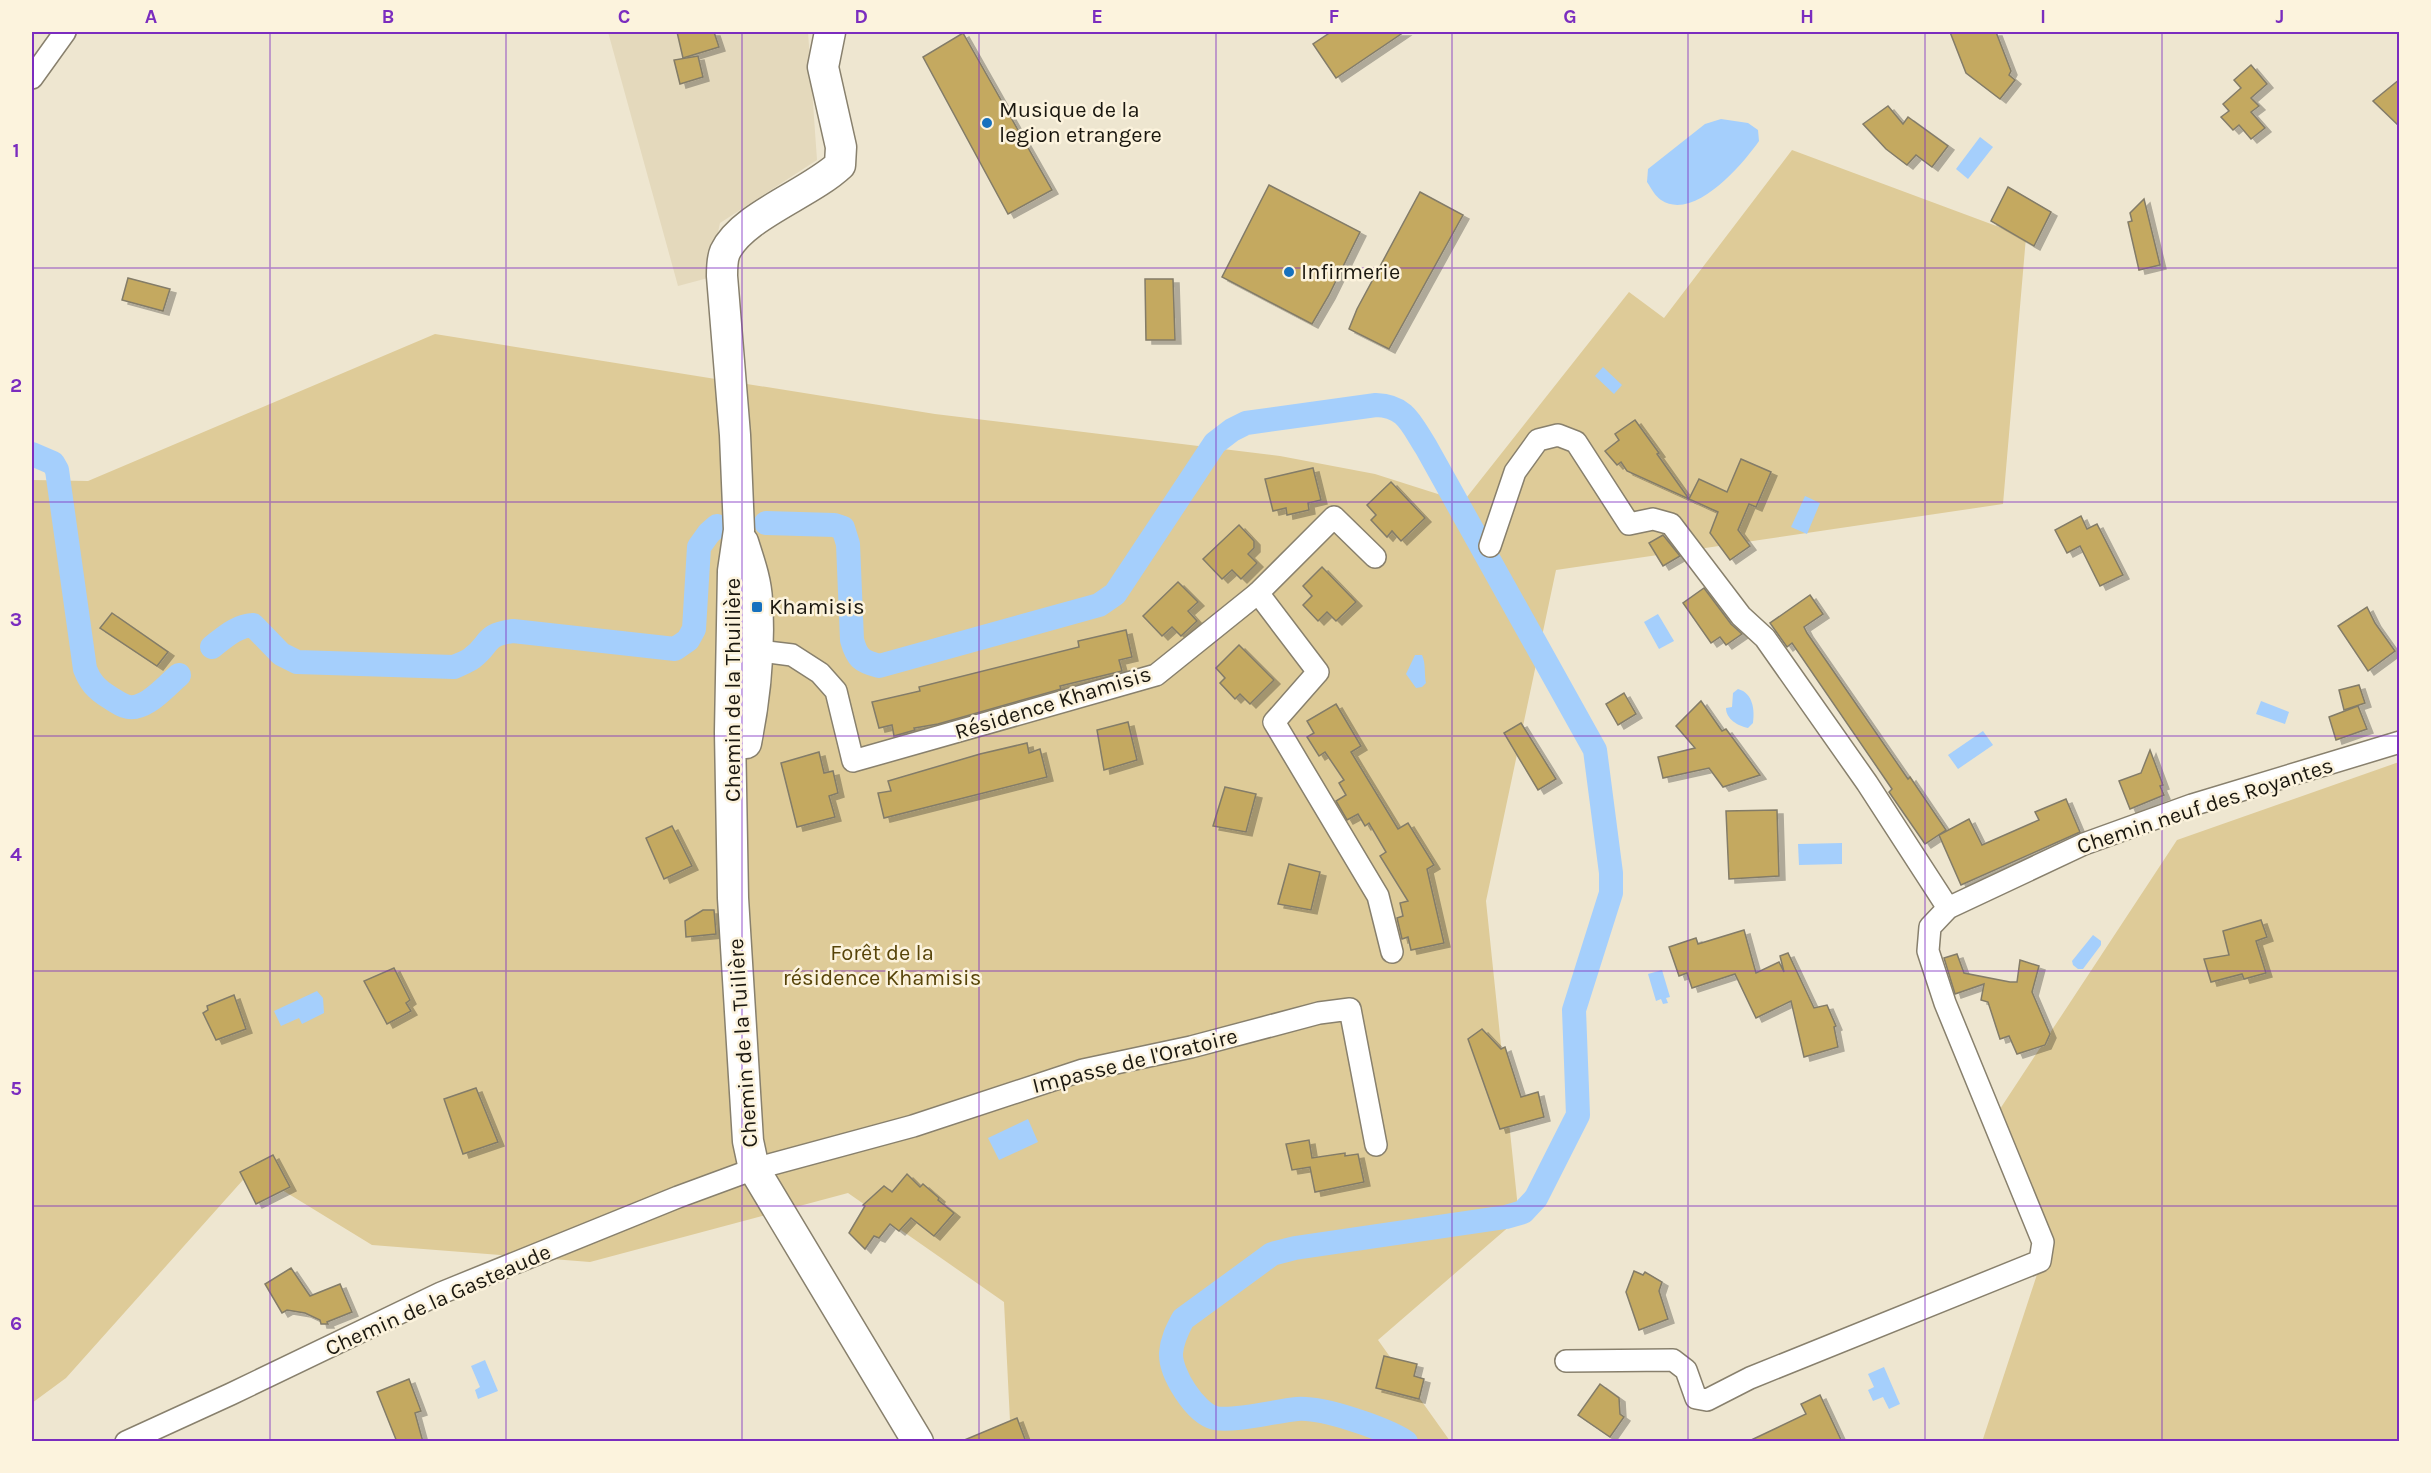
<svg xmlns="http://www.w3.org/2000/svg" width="2431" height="1473" viewBox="0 0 2431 1473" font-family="Karla,sans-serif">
  <defs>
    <filter id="shadow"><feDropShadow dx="6" dy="4" stdDeviation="0" flood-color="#0004"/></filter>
  </defs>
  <rect width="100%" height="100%" fill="#eee6d0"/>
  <polygon fill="#e4d9bc" points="608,32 808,32 817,160 720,223 708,278 678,286"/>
  <g fill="#decb98">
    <polygon points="1792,150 2026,237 2003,504 1556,570 1486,901 1519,1218 1378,1340 1450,1441 1011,1441 1004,1302 848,1193 590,1262 372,1245 251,1171 66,1378 32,1403 32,480 88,481 435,334 935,414 1280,456 1375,474 1463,502 1629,292 1664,318"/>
    <polygon points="2399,762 2399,1441 1982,1442 2046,1247 2000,1109 2177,840"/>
  </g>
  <g fill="#a5cffc">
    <path d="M1721 119 1748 123 1758 130 1759 141C1743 164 1694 222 1661 200 1655 196 1651 188 1647 182L1648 169 1705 124Z"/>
    <polygon points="1980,137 1993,147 1968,179 1956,169"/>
    <polygon points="1603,367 1622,385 1614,394 1595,376"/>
    <polygon points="1805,496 1820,503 1807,534 1791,527"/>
    <polygon points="1658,614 1674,641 1659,649 1644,622"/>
    <path d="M1415 655H1422C1426 663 1424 674 1426 683L1422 687 1416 688 1406 674Z"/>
    <path d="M1738 689C1753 693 1755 710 1753 723L1748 728C1738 726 1726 719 1726 708L1732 707 1733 693Z"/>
    <polygon points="2261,701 2289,712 2285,724 2256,714"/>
    <polygon points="1983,731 1993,745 1958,769 1948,755"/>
    <polygon points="1842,843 1842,864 1799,865 1798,844"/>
    <polygon points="2093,935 2101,941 2101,945 2083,969 2078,969 2073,965 2072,961"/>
    <polygon points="1662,970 1670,997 1666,998 1668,1003 1663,1004 1661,999 1656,1001 1648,974"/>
    <polygon points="317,991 323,998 324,1013 302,1024 299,1018 281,1026 274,1011"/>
    <polygon points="1028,1119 1038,1142 999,1160 988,1138"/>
    <polygon points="485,1360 498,1391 478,1399 475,1390 480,1387 471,1366"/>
    <polygon points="1884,1367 1900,1404 1889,1409 1883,1397 1873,1401 1868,1390 1874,1387 1868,1374"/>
  </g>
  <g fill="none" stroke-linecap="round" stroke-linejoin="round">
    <g stroke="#a5cffc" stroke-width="24">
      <path d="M32 454 53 463 57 470 85 669C90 682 96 689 109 697 114 700 119 704 125 706 144 713 166 686 179 675"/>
      <path d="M766 523 834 525 843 528 848 544 852 640C857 658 861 661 879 666L1099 605 1115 594 1215 443 1232 430 1246 423 1376 405C1406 406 1411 424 1426 447L1595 750 1611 873V893L1574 1010 1578 1115 1536 1198 1523 1212 1506 1217 1295 1248 1272 1254 1183 1319C1177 1330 1172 1340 1171 1353 1170 1373 1195 1413 1215 1418 1233 1422 1276 1411 1297 1409 1323 1407 1384 1428 1406 1442"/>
      <path d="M212 647C225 637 236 626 253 625L281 654 297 662 454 667C460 664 467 662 472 658 491 644 483 635 513 631L675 649 688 640 694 629 699 547 709 533 717 526"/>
    </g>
  </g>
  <g fill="#c4a961" stroke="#837c68" stroke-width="1.5" filter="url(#shadow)">
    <polygon points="677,32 714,32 719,47 683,58"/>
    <polygon points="1331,32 1404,32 1336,78 1313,44"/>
    <polygon points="1950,32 1996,32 2011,71 2009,75 2015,80 2000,99 1966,73"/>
    <polygon points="963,33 1052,190 1008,214 923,57"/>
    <polygon points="698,56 703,77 680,84 674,60"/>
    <polygon points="2251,65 2267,84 2251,98 2259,106 2251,112 2265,128 2251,139 2239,125 2233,130 2221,117 2229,111 2223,104 2241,88 2234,80"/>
    <polygon points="2400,79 2400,127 2373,101"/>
    <polygon points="1888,106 1903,124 1908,117 1948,146 1932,167 1916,155 1907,165 1886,149 1863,124"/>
    <polygon points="1269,185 1360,232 1329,295 1312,324 1222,277"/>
    <polygon points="2008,187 2051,212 2034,246 1991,221"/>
    <polygon points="1420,192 1463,215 1389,349 1349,329 1357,309"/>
    <polygon points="2144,199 2160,265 2139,270 2128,222 2132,221 2130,213"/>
    <polygon points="128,278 170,289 163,311 122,300"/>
    <polygon points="1145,279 1173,279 1175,340 1146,340"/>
    <polygon points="1635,420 1659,453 1657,454 1689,499 1627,471 1621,462 1617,465 1605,451 1619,440 1615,434"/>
    <polygon points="1741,459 1771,472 1756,507 1749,504 1738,530 1750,546 1730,560 1710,533 1718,512 1689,499 1699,479 1727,492"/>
    <polygon points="1313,468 1321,500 1308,503 1309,510 1287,515 1286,508 1273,511 1265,479"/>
    <polygon points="1391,482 1425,518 1401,541 1392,531 1387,537 1371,520 1376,515 1367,505"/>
    <polygon points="2081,516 2087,529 2097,524 2123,575 2100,586 2080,546 2067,553 2055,530"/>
    <polygon points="1239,525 1254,541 1254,548 1248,554 1257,563 1241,579 1232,570 1222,579 1203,559"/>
    <polygon points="1663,535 1680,556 1663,566 1649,543"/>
    <polygon points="1322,567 1356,602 1336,621 1327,612 1318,621 1303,605 1312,596 1303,586"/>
    <polygon points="1178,582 1198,602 1188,611 1197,621 1181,636 1172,627 1162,636 1143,616"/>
    <polygon points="1704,588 1731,624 1742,634 1726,645 1720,637 1711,643 1683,603"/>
    <polygon points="1810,595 1823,614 1804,627 1807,633 1908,779 1910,777 1946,830 1925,844 1889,792 1892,789 1792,643 1787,647 1770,623"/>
    <polygon points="2367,607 2375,623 2395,651 2368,671 2338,626"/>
    <polygon points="112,613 168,652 157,666 100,628"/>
    <polygon points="1126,630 1132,657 1119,660 1122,671 1060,686 1061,689 938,724 914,728 915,730 894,736 892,725 879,728 872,702 920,691 919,687 1079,647 1078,641"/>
    <polygon points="1239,645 1274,680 1250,704 1240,694 1235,699 1220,683 1225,678 1216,668"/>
    <polygon points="2359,685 2365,703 2344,710 2339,690"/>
    <polygon points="1624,693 1636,714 1618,725 1606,704"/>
    <polygon points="1701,701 1722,731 1726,729 1760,775 1723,787 1709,768 1663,778 1658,757 1695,748 1676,726"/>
    <polygon points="1336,704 1361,746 1351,752 1398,829 1408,823 1434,865 1427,869 1444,943 1411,950 1408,937 1402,939 1397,918 1403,916 1400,903 1408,901 1380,856 1386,852 1369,823 1365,826 1358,814 1347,820 1336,801 1346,795 1339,783 1344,780 1325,752 1319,756 1307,737 1314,733 1307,721"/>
    <polygon points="2358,706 2367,729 2336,740 2329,717"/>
    <polygon points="1128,722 1137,760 1104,770 1097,730"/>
    <polygon points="1521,723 1556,779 1538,790 1504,733"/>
    <polygon points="1027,743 1029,753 1040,749 1047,777 884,818 878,793 891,791 888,781 980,754"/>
    <polygon points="2150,750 2163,785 2160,786 2164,795 2130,809 2119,781 2141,773"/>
    <polygon points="819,752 824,773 833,771 838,793 829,796 835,817 797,827 781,763"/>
    <polygon points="1225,787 1256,794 1246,832 1213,826"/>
    <polygon points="2066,799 2080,832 1961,885 1939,835 1969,819 1982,845 2039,820 2035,812"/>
    <polygon points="1777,810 1779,876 1729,879 1726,811"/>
    <polygon points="672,826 692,866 664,879 646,838"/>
    <polygon points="1289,864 1320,872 1311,910 1278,904"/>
    <polygon points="703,910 714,910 716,934 686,937 685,921"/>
    <polygon points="2261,920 2267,937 2256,941 2266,973 2244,979 2242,974 2211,982 2204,959 2229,955 2223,931"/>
    <polygon points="1744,930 1756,973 1779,962 1784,972 1780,956 1788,953 1814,1008 1827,1005 1836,1026 1834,1027 1838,1047 1804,1057 1791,1001 1756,1018 1735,974 1692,988 1687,973 1679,976 1669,947 1696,938 1698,944"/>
    <polygon points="1957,954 1964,973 2010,982 2017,982 2020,960 2039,966 2032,992 2050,1034 2045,1045 2017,1054 2009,1036 2000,1039 1988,1002 1981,1000 1984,984 1955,994 1944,958"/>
    <polygon points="394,968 410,1000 406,1003 411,1011 387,1024 364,981"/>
    <polygon points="234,995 246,1029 216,1040 203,1013 208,1010 207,1006"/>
    <polygon points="1482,1029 1501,1049 1505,1047 1521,1097 1538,1092 1544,1117 1500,1129 1468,1039"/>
    <polygon points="476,1088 498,1142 463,1154 444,1099"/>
    <polygon points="1309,1140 1312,1158 1345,1153 1345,1156 1358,1154 1364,1182 1315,1192 1310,1167 1292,1170 1286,1144"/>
    <polygon points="273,1155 290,1187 256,1204 240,1172"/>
    <polygon points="907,1174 920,1187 923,1184 939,1198 938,1200 954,1213 934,1236 911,1218 899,1231 890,1224 879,1238 874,1236 865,1249 849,1233 865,1206 863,1205 884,1186 892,1192"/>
    <polygon points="291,1268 310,1296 340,1284 352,1312 327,1322 328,1324 321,1324 320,1320 305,1313 287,1310 282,1313 265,1284"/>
    <polygon points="1634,1271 1643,1275 1645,1272 1662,1282 1659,1291 1668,1319 1639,1330 1626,1292"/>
    <polygon points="1384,1356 1417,1364 1414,1376 1424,1379 1419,1399 1376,1388"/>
    <polygon points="409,1379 421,1411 415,1413 423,1442 397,1442 377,1392"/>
    <polygon points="1600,1384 1619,1398 1620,1414 1624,1417 1610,1437 1578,1415"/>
    <polygon points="1820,1395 1842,1442 1747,1442 1806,1414 1801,1404"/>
    <polygon points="1017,1418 1026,1442 962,1442 962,1441"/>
  </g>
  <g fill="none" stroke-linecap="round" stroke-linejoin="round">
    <g stroke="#88806d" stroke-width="24">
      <g id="street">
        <polyline points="32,78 65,32"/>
        <polyline points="1490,546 1515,472 1538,440 1558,435 1576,442 1629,524 1653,519 1671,524 1741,616 1765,638 1867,783 1948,908"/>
        <polyline points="1258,593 1334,517 1375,557"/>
        <polyline points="744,649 792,655 820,673 836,691 853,761 1156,675 1258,593 1318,672 1274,722 1378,896 1392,952"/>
        <polyline points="1566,1361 1673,1360 1686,1370 1696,1398 1707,1400 1750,1378 2040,1261 2043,1242 1945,1003 1928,951 1930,927 1948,908 2084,844 2192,805 2400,742"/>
        <polyline points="126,1442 231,1394 441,1293 678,1197 754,1169 913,1126 1083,1070 1191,1047 1319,1013 1350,1009 1376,1145"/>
      </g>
    </g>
    <g stroke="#88806d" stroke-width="33">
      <g id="secondary">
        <path d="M830 32 823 67 841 147 840 165C809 194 742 216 725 252 722 259 722 268 722 276L735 435 739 530 733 571 730 732 733 898 748 1141 754 1169 918 1442"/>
        <path d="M743 542C749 561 756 580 757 600 760 647 755 698 746 743"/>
      </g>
    </g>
    <use href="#street" stroke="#fff" stroke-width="21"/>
    <use href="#secondary" stroke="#fff" stroke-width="30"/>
  </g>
  <path fill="none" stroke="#7b2cbf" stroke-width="1.5" stroke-opacity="0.55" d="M270 32V1442M506 32V1442M742 32V1442M979 32V1442M1216 32V1442M1452 32V1442M1688 32V1442M1925 32V1442M2162 32V1442M32 268H2400M32 502H2400M32 736H2400M32 971H2400M32 1206H2400"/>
  <g fill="#1771be" stroke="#fcf3dd" stroke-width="2">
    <circle cx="987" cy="123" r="6"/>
    <circle cx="1289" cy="272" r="6"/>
    <rect x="751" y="601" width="12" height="12" rx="3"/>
  </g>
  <g text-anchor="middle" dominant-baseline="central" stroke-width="5" stroke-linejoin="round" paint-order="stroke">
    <g font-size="22" fill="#1a170f" stroke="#fcf3dd" text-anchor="start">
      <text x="999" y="110">Musique de la<tspan x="999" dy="25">legion etrangere</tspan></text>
      <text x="1301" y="272">Infirmerie</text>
      <text x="769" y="607">Khamisis</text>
    </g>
    <g font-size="22" fill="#1a170f" stroke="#fcf3dd">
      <text transform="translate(733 690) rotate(-90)">Chemin de la Thuilière</text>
      <text transform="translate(1053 703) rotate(-17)">Résidence Khamisis</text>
      <text transform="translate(2205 806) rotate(-18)">Chemin neuf des Royantes</text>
      <text transform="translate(743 1043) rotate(-94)">Chemin de la Tuilière</text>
      <text transform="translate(1135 1061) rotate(-14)">Impasse de l'Oratoire</text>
      <text transform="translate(438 1300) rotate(-24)">Chemin de la Gasteaude</text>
    </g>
    <g font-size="22" fill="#574409" stroke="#fcf3dd">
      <text x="882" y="953">Forêt de la<tspan x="882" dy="25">résidence Khamisis</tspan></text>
    </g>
  </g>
  <rect width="2431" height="1473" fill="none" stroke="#fcf3dd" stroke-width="66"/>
  <rect x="33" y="33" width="2365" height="1407" fill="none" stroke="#7b2cbf" stroke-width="2"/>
  <g font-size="20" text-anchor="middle" font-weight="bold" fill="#7b2cbf">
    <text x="151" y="23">A</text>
    <text x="388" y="23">B</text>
    <text x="624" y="23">C</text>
    <text x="861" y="23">D</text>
    <text x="1097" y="23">E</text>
    <text x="1334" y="23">F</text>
    <text x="1570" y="23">G</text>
    <text x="1807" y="23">H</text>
    <text x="2043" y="23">I</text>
    <text x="2280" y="23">J</text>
    <text x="16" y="157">1</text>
    <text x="16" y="392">2</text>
    <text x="16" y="626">3</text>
    <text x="16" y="861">4</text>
    <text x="16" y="1095">5</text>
    <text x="16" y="1330">6</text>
  </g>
</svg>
